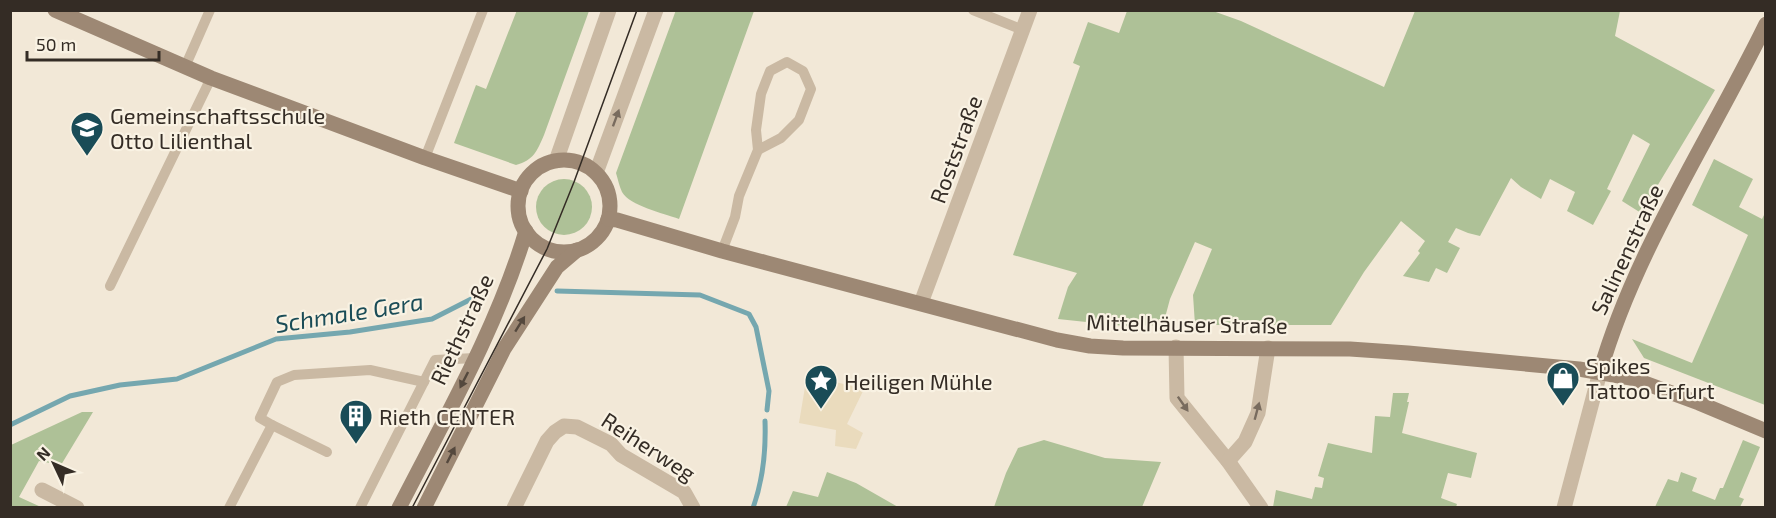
<svg xmlns="http://www.w3.org/2000/svg" width="1776" height="518" viewBox="0 0 1776 518" font-family="'Exo 2',sans-serif">
  <rect width="100%" height="100%" fill="#f2e8d7"/>
  <g fill="#aec197">
    <path d="M517 10 589 11 544 135C537 151 534 160 516 165L454 143 476 85 486 89Z"/>
    <path d="M676 10 754 11 679 219C663 213 630 206 622 192 619 186 618 179 616 173Z"/>
    <polygon points="1127,11 1213,11 1241,21 1384,87 1415,11 1620,11 1615,36 1715,90 1641,213 1622,201 1650,144 1633,134 1607,189 1611,191 1593,225 1567,211 1575,192 1550,179 1541,199 1521,187 1511,178 1480,236 1468,233 1456,228 1448,242 1460,248 1447,273 1436,268 1429,282 1403,276 1420,253 1418,251 1425,241 1401,221 1364,272 1331,325 1195,325 1193,295 1212,249 1195,242 1170,299 1163,325 1124,326 1058,319 1068,287 1077,273 1013,255 1080,66 1073,63 1088,22 1119,33"/>
    <polygon points="1714,159 1753,179 1739,207 1762,219 1765,213 1765,405 1644,358 1632,339 1692,363 1748,235 1692,205"/>
    <circle cx="564" cy="207" r="28"/>
    <polygon points="1393,393 1409,393 1407,402 1409,402 1402,433 1477,453 1471,478 1448,473 1441,498 1457,504 1456,507 1273,507 1276,490 1312,499 1315,487 1322,488 1324,478 1318,476 1328,443 1372,453 1375,416 1390,417"/>
    <polygon points="82,412 93,412 61,465 39,461 19,497 41,507 11,507 11,445"/>
    <polygon points="1044,440 1105,458 1161,462 1142,507 994,507 1006,473 1018,448"/>
    <polygon points="1743,440 1760,447 1739,497 1744,499 1740,507 1655,507 1668,479 1678,482 1681,472 1697,478 1692,491 1715,500 1720,488 1723,488"/>
    <polygon points="827,472 856,483 898,507 786,507 793,491 818,497"/>
  </g>
  <polygon fill="#eadbbd" points="807,375 864,389 847,424 863,433 856,449 835,446 836,430 799,423"/>
  <g fill="none" stroke-linecap="round" stroke-linejoin="round">
    <g stroke="#75a7af" stroke-width="5">
      <polyline points="557,291 700,295 749,314 756,327 769,391 767,410"/>
      <polyline points="10,425 70,396 120,385 177,379 276,339 350,332 432,319 487,291"/>
      <path d="M753 508C763 480 766 450 765 421"/>
    </g>
    <g stroke="#cab9a3" stroke-width="10">
      <polyline points="973,10 1023,30"/>
      <polyline points="185,67 210,10"/>
      <polyline points="425,158 483,10"/>
      <polyline points="722,251 735,217 739,196 758,150 756,130 761,94 770,71 787,62 803,71 811,89 799,120 781,138 758,150"/>
      <polyline points="110,286 211,78"/>
      <polyline points="272,425 327,452"/>
      <polyline points="229,508 272,425 260,418 277,382 294,375 370,370 424,382"/>
      <polyline points="360,508 435,360 475,358"/>
    </g>
    <g stroke="#cab9a3" stroke-width="15">
      <polyline points="556,161 609,10"/>
      <polyline points="596,173 656,10"/>
      <polyline points="921,303 1030,10"/>
      <polyline points="1176,347 1177,398 1228,461 1261,508"/>
      <polyline points="1228,461 1245,442 1258,413 1268,348"/>
      <polyline points="42,490 77,508"/>
      <polyline points="514,508 547,441 555,432 564,426 577,427 611,444 621,455 684,492 693,508"/>
      <polyline points="1564,508 1600,372"/>
    </g>
    <g stroke="#9d8874" stroke-width="15">
      <polyline points="55,10 211,78 425,158 521,191"/>
      <circle cx="564" cy="206" r="46"/>
      <polyline points="608,219 617,220 722,251 1057,340 1090,346 1123,348 1350,349 1408,353 1579,369 1631,378 1699,403 1766,431"/>
      <path d="M1600 372C1635 250 1710 139 1766 24"/>
      <path d="M399 508C445 418 497 328 526 231"/>
      <polyline points="424,508 504,349 557,267 577,250"/>
    </g>
    <polyline stroke="#342c25" stroke-width="1.5" points="412,508 547,249 574,182 637,10"/>
  </g>
  <defs><path id="oneway-solid" d="M-6-.8H1V-3.2L6.5 0L1 3.2V.8H-6Z" transform="scale(1.5)"/></defs>
  <g fill="#786b5e">
    <use href="#oneway-solid" transform="translate(616 118) rotate(-70)"/>
    <use href="#oneway-solid" transform="translate(1183 404) rotate(55)"/>
    <use href="#oneway-solid" transform="translate(1257 411) rotate(-75)"/>
  </g>
  <g fill="#54483d">
    <use href="#oneway-solid" transform="translate(520 324) rotate(-58)"/>
    <use href="#oneway-solid" transform="translate(464 380) rotate(117)"/>
    <use href="#oneway-solid" transform="translate(451 455) rotate(-63)"/>
  </g>
  <defs>
    <g id="school-pin" transform="scale(1.725)"><path d="M0 17L-7.5 6A9.5 9.5 0 1 1 7.5 6Z" fill="#1a4c57" stroke="#f9f2e3"/><path d="M0-5L7-2L0 1L-7-2ZM-4 1L0 2.5L4 1V4Q0 6-4 4Z" fill="#fff"/></g>
    <g id="shop-pin" transform="scale(1.725)"><path d="M0 17L-7.5 6A9.5 9.5 0 1 1 7.5 6Z" fill="#1a4c57" stroke="#f9f2e3"/><path d="M-5-2.5h2.3a2.7 3.5 0 0 1 5.4 0H5L5.5 6h-11ZM-1.5-2.5h3a1.5 2.3 0 0 0-3 0Z" fill="#fff"/></g>
    <g id="sight-pin" transform="scale(1.725)"><path d="M0 17L-7.5 6A9.5 9.5 0 1 1 7.5 6Z" fill="#1a4c57" stroke="#f9f2e3"/><path d="M0-6L1.8-2.2L6-1.7L2.9 1.2L3.7 5.4L0 3.3L-3.7 5.4L-2.9 1.2L-6-1.7L-1.8-2.2Z" fill="#fff"/></g>
    <g id="building-pin" transform="scale(1.725)"><path d="M0 17L-7.5 6A9.5 9.5 0 1 1 7.5 6Z" fill="#1a4c57" stroke="#f9f2e3"/><path d="M-4-6H4V6H1V3H-1V6H-4ZM-2.5-4.3h1.7v1.8h-1.7ZM.8-4.3h1.7v1.8H.8ZM-2.5-1h1.7V.8h-1.7ZM.8-1h1.7V.8H.8Z" fill="#fff"/></g>
  </defs>
  <g fill-rule="evenodd">
    <use href="#school-pin" x="87" y="128"/>
    <use href="#shop-pin" x="1563" y="378"/>
    <use href="#sight-pin" x="821" y="381"/>
    <use href="#building-pin" x="356" y="416"/>
  </g>
  <g text-anchor="middle" dominant-baseline="central" stroke-width="4.5" stroke-linejoin="round" paint-order="stroke">
    <g font-size="22" fill="#342c25" stroke="#f9f2e3" text-anchor="start">
      <text x="110" y="115">Gemeinschaftsschule<tspan x="110" dy="25">Otto Lilienthal</tspan></text>
      <text x="1586" y="365">Spikes<tspan x="1586" dy="25">Tattoo Erfurt</tspan></text>
      <text x="844" y="381">Heiligen Mühle</text>
      <text x="379" y="416">Rieth CENTER</text>
    </g>
    <g font-size="22" fill="#342c25" stroke="#f9f2e3">
      <text transform="translate(955 149) rotate(-70)">Roststraße</text>
      <text transform="translate(1626 249) rotate(-65)">Salinenstraße</text>
      <text transform="translate(1187 323) rotate(1)">Mittelhäuser Straße</text>
      <text transform="translate(461 329) rotate(-65)">Riethstraße</text>
      <text transform="translate(649 446) rotate(33)">Reiherweg</text>
    </g>
    <g font-size="24" font-style="italic" fill="#1a4c57" stroke="#f9f2e3">
      <text transform="translate(349 312) rotate(-9)">Schmale Gera</text>
    </g>
  </g>
  <rect width="1776" height="518" fill="none" stroke="#342c25" stroke-width="24"/>
  <g transform="translate(54 464) rotate(314)" stroke="#f9f2e3" stroke-width="4.5" paint-order="stroke">
  <path d="M0-4.5L10 22L0 15L-10 22Z" fill="#342c25"/>
  <text y="-9" font-size="16" font-weight="bold" text-anchor="middle" fill="#342c25">N</text>
  </g>
  <path d="M27 51v9h132v-9" fill="none" stroke="#342c25" stroke-width="3"/>
  <text x="36" y="51" font-size="18" fill="#342c25" stroke="#f9f2e3" stroke-width="4.5" paint-order="stroke">50 m</text>
</svg>
